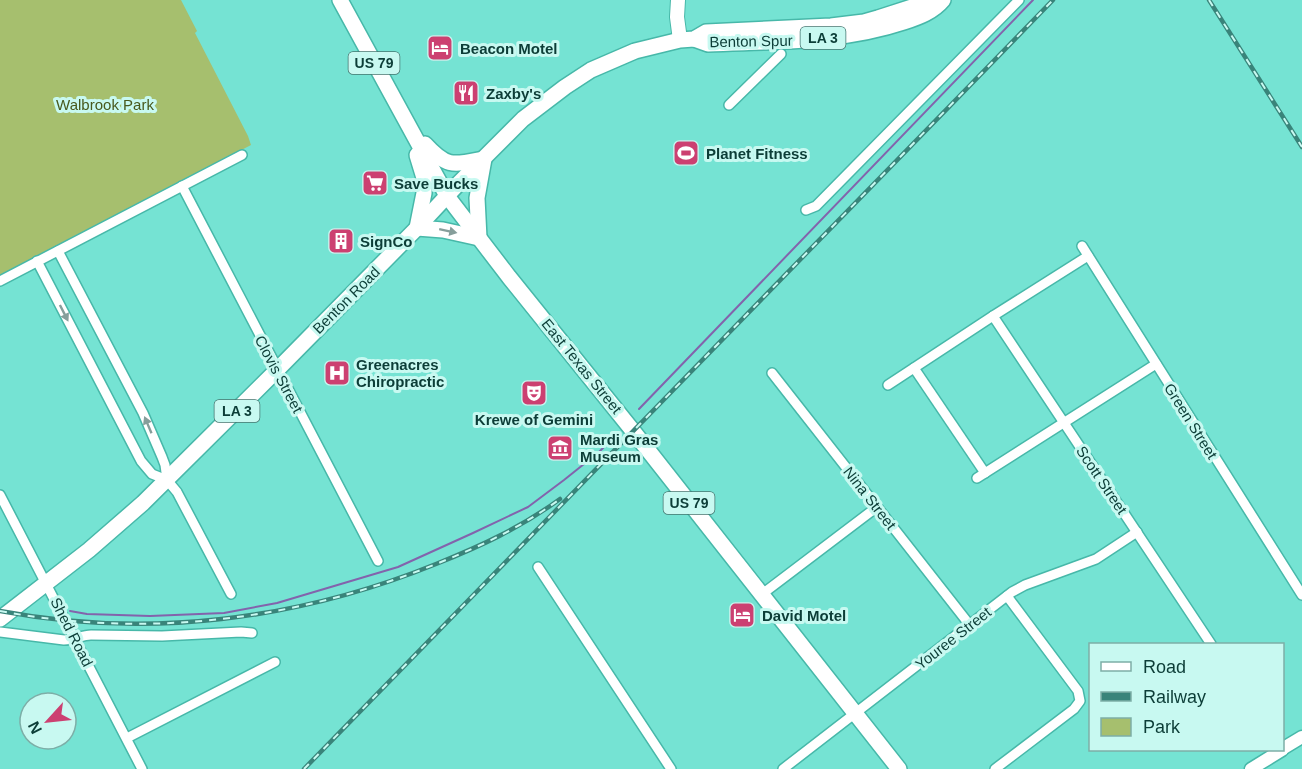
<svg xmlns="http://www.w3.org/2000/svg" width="1302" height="769" viewBox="0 0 1302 769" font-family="Arial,sans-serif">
  <rect width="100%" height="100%" fill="#75e3d3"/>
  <polygon fill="#a6bf6e" points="0,0 181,0 197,31 195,33 248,136 251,145 0,276"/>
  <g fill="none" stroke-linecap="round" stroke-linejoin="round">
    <g stroke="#8363ac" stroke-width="2">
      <polyline points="639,409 1033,0"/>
      <polyline points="70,611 87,614 150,616 224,613 277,603 398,567 473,533 528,507 564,480 599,452 611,440"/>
    </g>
    <g stroke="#47b8a9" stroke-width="12">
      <g id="minor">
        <polyline points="729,105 781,54"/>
        <polyline points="182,186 378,561"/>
        <polyline points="806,210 816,206 1019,0"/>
        <polyline points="1082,246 1302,595"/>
        <polyline points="58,251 143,413 162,457 165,465 167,480"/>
        <polyline points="37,261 141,461 152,474 167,480 177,492 231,594"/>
        <polyline points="0,281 242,155"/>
        <polyline points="993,316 1211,644"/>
        <polyline points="914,368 985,473"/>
        <polyline points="772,373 969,624"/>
        <polyline points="888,385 993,316 1088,256"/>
        <polyline points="977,478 1156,364"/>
        <polyline points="0,495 142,769"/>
        <polyline points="538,567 671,769"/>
        <polyline points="761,595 877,507"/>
        <path d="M0 632 64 640C74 640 82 635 91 635L162 636 241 632 252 633"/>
        <polyline points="127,738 275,662"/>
        <polyline points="783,769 1012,592 1025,585 1096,559 1137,532"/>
        <polyline points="995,769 1074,709 1080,701 1078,691 1007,596"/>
      </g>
    </g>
    <g stroke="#47b8a9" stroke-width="15">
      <g id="tertiary">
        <polyline points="1282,749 1302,737"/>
        <polyline points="1251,769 1282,750"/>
      </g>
    </g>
    <g stroke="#47b8a9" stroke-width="16">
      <polyline id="secondary" points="678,0 677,17 680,40"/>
    </g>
    <g stroke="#47b8a9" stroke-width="18">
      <g id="primary">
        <polyline points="340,0 447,196 509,277 633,431 899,769"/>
        <path d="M694 39 708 44C774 41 841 43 904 22 919 17 933 12 943 0"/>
        <path d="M425 144C447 168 453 165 483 159"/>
        <polyline points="417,155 424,178 424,193 417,228"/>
        <polyline points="417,228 443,230 479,238"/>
        <polyline points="479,238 477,198 484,159"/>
        <polyline points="0,619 89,550 143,503 277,370 417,228 459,183 523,119 565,87 591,70 635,51 680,40 694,39 706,32 831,26 864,22 878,18 915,6 928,0"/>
      </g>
    </g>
    <use href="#minor" stroke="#fff" stroke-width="9"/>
    <use href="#tertiary" stroke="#fff" stroke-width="12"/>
    <use href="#secondary" stroke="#fff" stroke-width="14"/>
    <use href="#primary" stroke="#fff" stroke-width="15"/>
    <g stroke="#39847a" stroke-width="4.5">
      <g id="rail">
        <polyline points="1209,0 1302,147"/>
        <path d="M0 611C147 639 298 620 436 564 481 546 520 528 560 499"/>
        <polyline points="304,769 1053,0"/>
      </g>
    </g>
    <use href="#rail" stroke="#c8f9f1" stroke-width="2" stroke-dasharray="7" stroke-linecap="butt"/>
  </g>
  <defs><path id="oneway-solid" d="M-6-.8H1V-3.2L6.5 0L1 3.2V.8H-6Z" transform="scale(1.5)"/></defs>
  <g fill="#869e9b">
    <use href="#oneway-solid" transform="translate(448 231) rotate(12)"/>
    <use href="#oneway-solid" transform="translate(64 313) rotate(63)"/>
    <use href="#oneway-solid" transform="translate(148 425) rotate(-113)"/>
  </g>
  <defs>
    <g id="hotel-square" transform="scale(1.35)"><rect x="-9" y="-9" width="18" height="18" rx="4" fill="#cc4071" stroke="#c8f9f1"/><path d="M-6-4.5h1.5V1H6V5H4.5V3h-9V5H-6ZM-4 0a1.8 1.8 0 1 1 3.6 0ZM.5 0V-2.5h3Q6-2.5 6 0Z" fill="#fff"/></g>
    <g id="restaurant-square" transform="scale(1.35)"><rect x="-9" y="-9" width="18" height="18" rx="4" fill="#cc4071" stroke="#c8f9f1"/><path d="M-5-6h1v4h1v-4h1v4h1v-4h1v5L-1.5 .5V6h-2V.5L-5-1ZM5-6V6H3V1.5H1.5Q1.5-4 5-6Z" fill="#fff"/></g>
    <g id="stadium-square" transform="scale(1.35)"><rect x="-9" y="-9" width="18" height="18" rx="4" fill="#cc4071" stroke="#c8f9f1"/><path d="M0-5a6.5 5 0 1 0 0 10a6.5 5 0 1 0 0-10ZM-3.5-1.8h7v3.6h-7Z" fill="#fff"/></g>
    <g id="supermarket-square" transform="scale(1.35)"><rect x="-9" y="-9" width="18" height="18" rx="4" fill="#cc4071" stroke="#c8f9f1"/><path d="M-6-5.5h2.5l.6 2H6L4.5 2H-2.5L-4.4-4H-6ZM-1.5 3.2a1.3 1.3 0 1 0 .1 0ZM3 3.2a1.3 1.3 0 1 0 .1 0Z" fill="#fff"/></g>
    <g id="building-square" transform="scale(1.35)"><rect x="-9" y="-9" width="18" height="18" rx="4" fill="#cc4071" stroke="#c8f9f1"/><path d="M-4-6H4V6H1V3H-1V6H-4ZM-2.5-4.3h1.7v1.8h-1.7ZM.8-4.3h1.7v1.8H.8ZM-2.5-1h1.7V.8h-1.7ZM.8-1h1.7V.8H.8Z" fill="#fff"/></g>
    <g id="hospital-square" transform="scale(1.35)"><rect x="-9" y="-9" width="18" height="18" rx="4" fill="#cc4071" stroke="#c8f9f1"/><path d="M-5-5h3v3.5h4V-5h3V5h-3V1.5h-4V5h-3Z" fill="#fff"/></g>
    <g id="theatre-square" transform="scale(1.35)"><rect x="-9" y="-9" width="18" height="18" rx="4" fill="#cc4071" stroke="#c8f9f1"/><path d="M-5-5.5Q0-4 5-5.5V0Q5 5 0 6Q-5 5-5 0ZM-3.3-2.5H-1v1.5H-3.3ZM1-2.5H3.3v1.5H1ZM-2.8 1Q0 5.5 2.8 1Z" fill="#fff"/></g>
    <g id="museum-square" transform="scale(1.35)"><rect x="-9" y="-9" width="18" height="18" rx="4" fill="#cc4071" stroke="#c8f9f1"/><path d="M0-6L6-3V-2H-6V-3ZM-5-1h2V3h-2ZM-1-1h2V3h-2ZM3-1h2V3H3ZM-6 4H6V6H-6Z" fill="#fff"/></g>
  </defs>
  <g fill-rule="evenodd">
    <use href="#hotel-square" x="440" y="48"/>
    <use href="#restaurant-square" x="466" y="93"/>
    <use href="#stadium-square" x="686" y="153"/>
    <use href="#supermarket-square" x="375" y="183"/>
    <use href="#building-square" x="341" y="241"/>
    <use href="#hospital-square" x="337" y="373"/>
    <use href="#theatre-square" x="534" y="393"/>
    <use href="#museum-square" x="560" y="448"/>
    <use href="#hotel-square" x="742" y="615"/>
  </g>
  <g text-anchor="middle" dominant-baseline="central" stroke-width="6" stroke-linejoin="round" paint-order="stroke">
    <g fill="#c8f9f1" stroke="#44756f" stroke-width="1.5">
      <rect x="800.5" y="27" width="45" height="22" rx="4.5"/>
      <rect x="348.5" y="52" width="51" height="22" rx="4.5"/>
      <rect x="214.5" y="400" width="45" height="22" rx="4.5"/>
      <rect x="663.5" y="492" width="51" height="22" rx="4.5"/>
    </g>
    <g font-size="14" font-weight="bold" fill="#0c3d37">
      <text x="823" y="38">LA 3</text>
      <text x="374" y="63">US 79</text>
      <text x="237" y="411">LA 3</text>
      <text x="689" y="503">US 79</text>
    </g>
    <g font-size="15" fill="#0c3d37" stroke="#c8f9f1">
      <text transform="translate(751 41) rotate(-1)">Benton Spur</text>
      <text transform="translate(346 300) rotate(-45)">Benton Road</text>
      <text transform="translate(582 366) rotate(51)">East Texas Street</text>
      <text transform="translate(279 374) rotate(62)">Clovis Street</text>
      <text transform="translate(1191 421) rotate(58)">Green Street</text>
      <text transform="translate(1102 480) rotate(56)">Scott Street</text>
      <text transform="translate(870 498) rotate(52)">Nina Street</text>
      <text transform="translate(72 632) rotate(63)">Shed Road</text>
      <text transform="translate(953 638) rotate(-38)">Youree Street</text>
    </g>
    <g font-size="15" font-weight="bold" fill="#0c3d37" stroke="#c8f9f1" text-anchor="start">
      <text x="460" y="48">Beacon Motel</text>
      <text x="486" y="93">Zaxby's</text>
      <text x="706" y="153">Planet Fitness</text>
      <text x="394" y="183">Save Bucks</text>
      <text x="360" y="241">SignCo</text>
      <text x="356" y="364">Greenacres<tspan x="356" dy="17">Chiropractic</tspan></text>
      <text x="534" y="419" text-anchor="middle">Krewe of Gemini</text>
      <text x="580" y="439">Mardi Gras<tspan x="580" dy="17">Museum</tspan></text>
      <text x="762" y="615">David Motel</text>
    </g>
    <g font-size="15" fill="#48591d" stroke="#c8f9f1">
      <text x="105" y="104">Walbrook Park</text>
    </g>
  </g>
  <rect x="1089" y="643" width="195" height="108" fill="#c8f9f1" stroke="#7daea7" stroke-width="1.5"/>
  <rect x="1101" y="662" width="30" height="9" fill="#ffffff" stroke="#7daea7" stroke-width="1.5"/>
  <text x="1143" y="673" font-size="18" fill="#0c3d37">Road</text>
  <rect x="1101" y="692" width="30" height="9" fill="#39847a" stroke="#7daea7" stroke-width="1.5"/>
  <text x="1143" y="703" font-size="18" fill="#0c3d37">Railway</text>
  <rect x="1101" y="718" width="30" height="18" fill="#a6bf6e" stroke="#7daea7" stroke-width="1.5"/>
  <text x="1143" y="733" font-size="18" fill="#0c3d37">Park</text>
  <g transform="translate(48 721) rotate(243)"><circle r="28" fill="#c8f9f1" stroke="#7daea7" stroke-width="1.5"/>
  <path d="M0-4.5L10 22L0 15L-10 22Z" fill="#cc4071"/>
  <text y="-9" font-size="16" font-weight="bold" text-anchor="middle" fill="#0c3d37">N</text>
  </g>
</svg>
